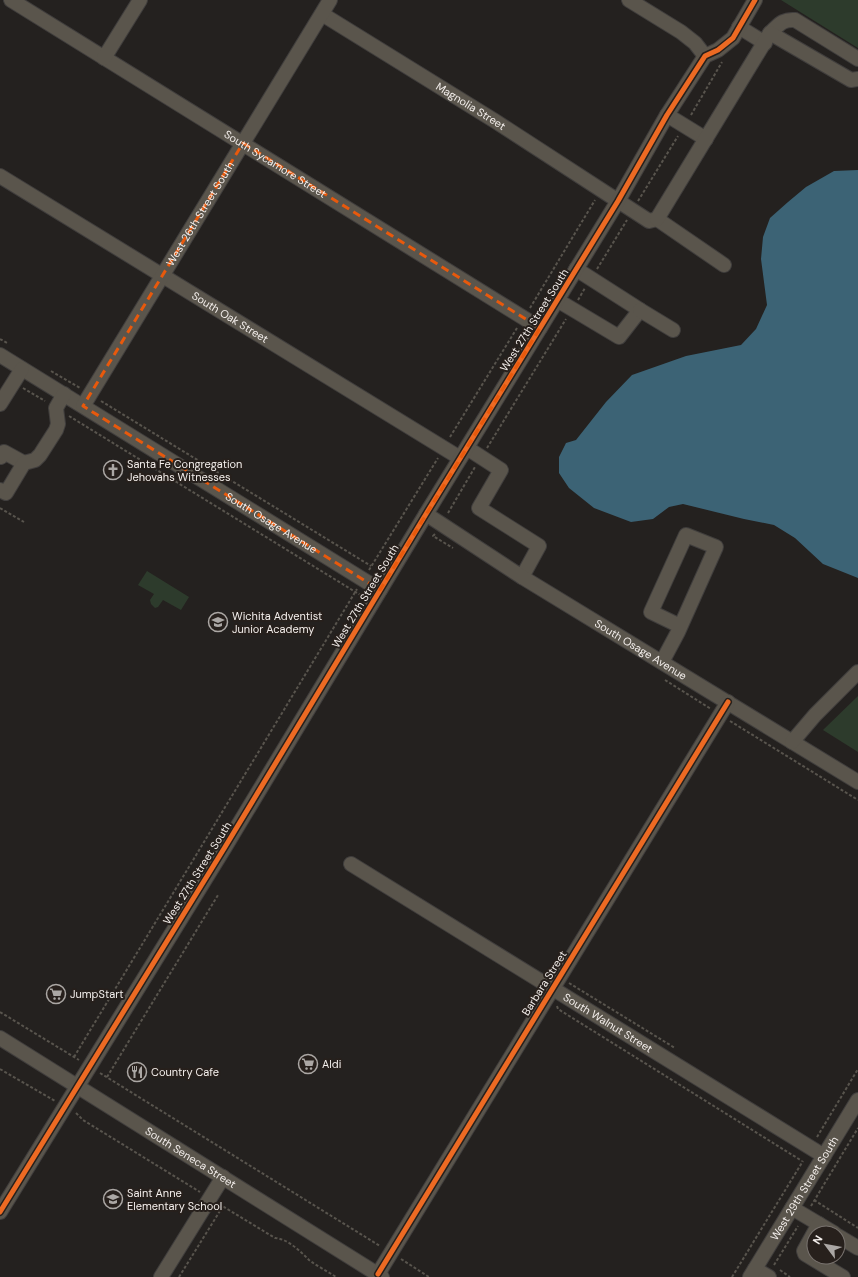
<svg xmlns="http://www.w3.org/2000/svg" width="858" height="1277" viewBox="0 0 858 1277" font-family="'DM Sans',sans-serif">
  <rect width="100%" height="100%" fill="#24211f"/>
  <g fill="#2d3b2c">
    <polygon points="781,0 858,0 858,48"/>
    <polygon points="147,571 189,597 181,610 163,600 158,607 155,608 151,604 150,600 154,594 138,585"/>
    <polygon points="858,696 858,752 823,730"/>
  </g>
  <polygon fill="#3c6375" points="858,170 858,578 823,564 795,538 774,525 744,519 683,504 669,507 653,519 631,522 594,508 569,488 559,473 559,457 566,443 576,440 606,402 632,375 686,356 741,345 756,329 767,305 761,259 763,237 770,218 788,202 806,187 834,171"/>
  <g fill="none" stroke-linecap="round" stroke-linejoin="round">
    <g stroke="#403e3d" stroke-width="16">
      <g id="minor">
        <path id="s1" d="M11 0 540 328"/>
        <polyline points="629,0 681,32 695,43 705,56"/>
        <path id="s2" d="M322 14 495 121 649 221 657 219 724 265"/>
        <polyline points="739,27 765,43"/>
        <path d="M770 33C779 25 782 19 795 20L858 59"/>
        <polyline points="104,58 140,0"/>
        <polyline points="667,115 706,139"/>
        <path id="s3" d="M0 176 460 458"/>
        <polyline points="657,219 770,33 851,80 858,79"/>
        <polyline points="557,300 619,337 640,310 576,269"/>
        <polyline points="640,310 673,330"/>
        <path id="s4" d="M0 355 380 590"/>
        <polyline points="0,404 22,369"/>
        <path id="s5" d="M83 406 330 0"/>
        <polyline points="467,448 501,470 479,508 539,546 522,577"/>
        <polyline points="1,457 4,452 24,463"/>
        <polyline points="0,490 6,493 24,463 35,460 40,455 56,430 58,424 56,408 64,394"/>
        <path id="s6" d="M426 514 522 577 858 782"/>
        <polyline points="662,662 678,632 716,547 686,535 651,612 680,626"/>
        <polyline points="792,742 815,715 858,672"/>
        <path id="s7" d="M351 864 824 1156"/>
        <path id="s8" d="M0 1038 382 1277"/>
        <polyline points="792,1208 834,1233"/>
        <polyline points="0,1212 225,847 426,514 618,201 667,115 705,56 718,50 733,38 755,0"/>
        <polyline points="819,1224 804,1251 805,1254 843,1277"/>
        <polyline points="838,1236 858,1248"/>
        <polyline points="755,1269 769,1277"/>
        <polyline points="378,1274 728,702"/>
        <polyline points="161,1277 223,1177"/>
        <path id="s9" d="M750 1277 858 1100"/>
      </g>
    </g>
    <g stroke="#58544d" stroke-width="2" stroke-dasharray="3 2" stroke-linecap="butt">
      <polyline points="691,115 722,62"/>
      <polyline points="638,201 678,136"/>
      <polyline points="597,269 627,220"/>
      <polyline points="578,300 585,288"/>
      <polyline points="530,308 595,200"/>
      <polyline points="0,339 7,343"/>
      <polyline points="51,371 80,388"/>
      <polyline points="23,388 45,401"/>
      <polyline points="101,401 371,566"/>
      <polyline points="69,416 362,596"/>
      <polyline points="450,437 517,328"/>
      <polyline points="487,448 566,319"/>
      <polyline points="0,508 24,522"/>
      <polyline points="448,513 475,467"/>
      <polyline points="435,534 433,536 453,548"/>
      <polyline points="369,570 438,458"/>
      <polyline points="665,680 711,709"/>
      <polyline points="730,721 858,800"/>
      <polyline points="569,983 675,1048"/>
      <polyline points="557,1006 558,1009 802,1161"/>
      <polyline points="0,1012 79,1060"/>
      <polyline points="74,1057 357,589"/>
      <polyline points="0,1069 55,1101"/>
      <polyline points="100,1073 380,1246"/>
      <polyline points="107,1077 218,895"/>
      <polyline points="76,1113 83,1120 200,1192"/>
      <polyline points="817,1137 858,1069"/>
      <polyline points="814,1200 858,1228"/>
      <path d="M219 1204 275 1238C288 1239 300 1251 309 1260 317 1266 327 1271 336 1277"/>
      <polyline points="811,1206 858,1128"/>
      <polyline points="401,1259 429,1277"/>
      <polyline points="774,1265 798,1226"/>
      <polyline points="780,1270 790,1277"/>
      <polyline points="179,1277 223,1206"/>
      <polyline points="732,1277 803,1161"/>
    </g>
    <use href="#minor" stroke="#5a554c" stroke-width="14"/>
    <g stroke="#27201c" stroke-width="8">
      <g id="cycleway">
        <polyline points="0,1212 225,847 426,514 618,201 667,115 705,56 718,50 733,38 755,0"/>
        <polyline points="378,1274 728,702"/>
      </g>
    </g>
    <use href="#cycleway" stroke="#ed6a23" stroke-width="5"/>
  </g>
  <path fill="none" stroke="#e8590c" stroke-width="3" stroke-dasharray="8 5" stroke-linejoin="round" d="M243 143 540 328 380 590 83 406Z"/>
  <defs>
    <g id="church-ring" transform="scale(1)"><circle r="9.5" fill="#27201c" stroke="#aba7a4" stroke-width="1.5"/><path d="M-1.2-6h2.4v3.5h3.3v2.4h-3.3V6h-2.4V-.1h-3.3v-2.4h3.3Z" fill="#aba7a4"/></g>
    <g id="school-ring" transform="scale(1)"><circle r="9.5" fill="#27201c" stroke="#aba7a4" stroke-width="1.5"/><path d="M0-5L7-2L0 1L-7-2ZM-4 1L0 2.5L4 1V4Q0 6-4 4Z" fill="#aba7a4"/></g>
    <g id="supermarket-ring" transform="scale(1)"><circle r="9.5" fill="#27201c" stroke="#aba7a4" stroke-width="1.5"/><path d="M-6-5.5h2.5l.6 2H6L4.5 2H-2.5L-4.4-4H-6ZM-1.5 3.2a1.3 1.3 0 1 0 .1 0ZM3 3.2a1.3 1.3 0 1 0 .1 0Z" fill="#aba7a4"/></g>
    <g id="restaurant-ring" transform="scale(1)"><circle r="9.5" fill="#27201c" stroke="#aba7a4" stroke-width="1.5"/><path d="M-5-6h1v4h1v-4h1v4h1v-4h1v5L-1.5 .5V6h-2V.5L-5-1ZM5-6V6H3V1.5H1.5Q1.5-4 5-6Z" fill="#aba7a4"/></g>
  </defs>
  <g fill-rule="evenodd">
    <use href="#church-ring" x="113" y="470"/>
    <use href="#school-ring" x="218" y="622"/>
    <use href="#supermarket-ring" x="56" y="994"/>
    <use href="#supermarket-ring" x="308" y="1064"/>
    <use href="#restaurant-ring" x="137" y="1072"/>
    <use href="#school-ring" x="113" y="1199"/>
  </g>
  <g text-anchor="middle" dominant-baseline="central" stroke-width="4" stroke-linejoin="round" paint-order="stroke">
    <g font-size="11" fill="#f4efec" stroke="#27201c">
      <text stroke="none"><textPath href="#s2" startOffset="175">Magnolia Street</textPath></text>
      <text stroke="none"><textPath href="#s1" startOffset="311">South Sycamore Street</textPath></text>
      <text stroke="none"><textPath href="#s5" startOffset="225">West 26th Street South</textPath></text>
      <text stroke="none"><textPath href="#s3" startOffset="270">South Oak Street</textPath></text>
      <text transform="translate(534 320) rotate(-58)">West 27th Street South</text>
      <text stroke="none"><textPath href="#s4" startOffset="319">South Osage Avenue</textPath></text>
      <text transform="translate(365 596) rotate(-59)">West 27th Street South</text>
      <text stroke="none"><textPath href="#s6" startOffset="254">South Osage Avenue</textPath></text>
      <text transform="translate(197 873) rotate(-58)">West 27th Street South</text>
      <text transform="translate(544 983) rotate(-58)">Barbara Street</text>
      <text stroke="none"><textPath href="#s7" startOffset="302">South Walnut Street</textPath></text>
      <text stroke="none"><textPath href="#s8" startOffset="225">South Seneca Street</textPath></text>
      <text stroke="none"><textPath href="#s9" startOffset="104">West 29th Street South</textPath></text>
    </g>
    <g font-size="11" fill="#f4efec" stroke="#27201c" text-anchor="start">
      <text x="127" y="464">Santa Fe Congregation<tspan x="127" dy="13">Jehovahs Witnesses</tspan></text>
      <text x="232" y="616">Wichita Adventist<tspan x="232" dy="13">Junior Academy</tspan></text>
      <text x="70" y="994">JumpStart</text>
      <text x="322" y="1064">Aldi</text>
      <text x="151" y="1072">Country Cafe</text>
      <text x="127" y="1193">Saint Anne<tspan x="127" dy="13">Elementary School</tspan></text>
    </g>
  </g>
  <g transform="translate(826 1245) rotate(302)"><circle r="19" fill="#27201c" stroke="#79736f"/>
  <path d="M0-3L7 15L0 10L-7 15Z" fill="#aba7a4"/>
  <text y="-6" font-size="11" font-weight="bold" text-anchor="middle" fill="#f4efec">N</text>
  </g>
</svg>
